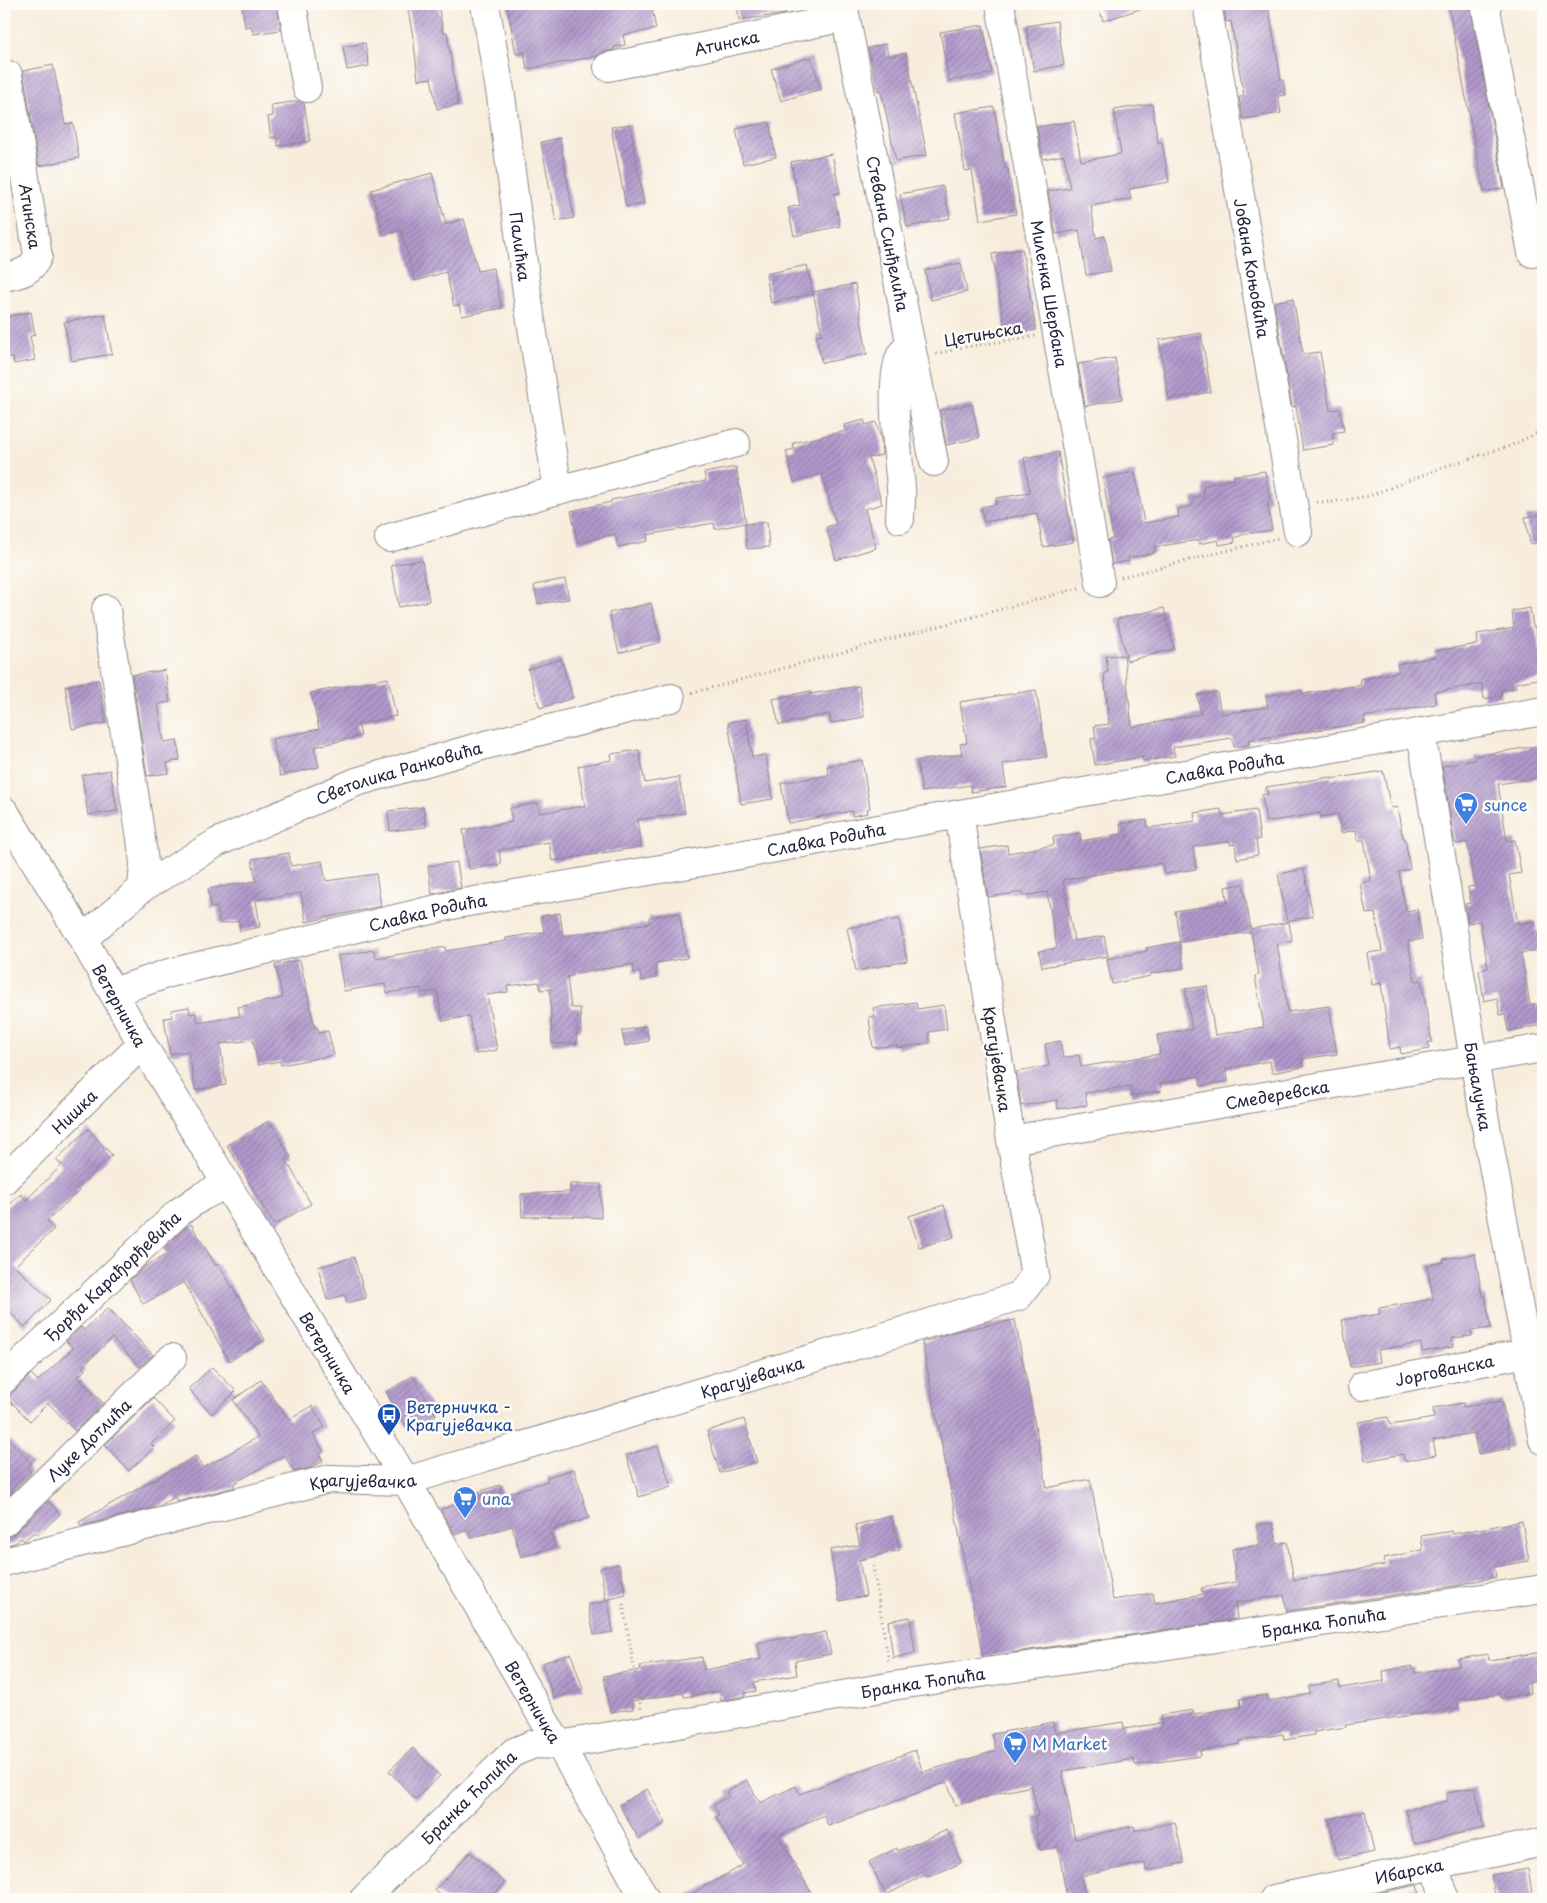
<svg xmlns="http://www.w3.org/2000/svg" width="1547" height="1903" viewBox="0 0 1547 1903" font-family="'Playpen Sans',sans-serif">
  <defs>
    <pattern id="building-hatch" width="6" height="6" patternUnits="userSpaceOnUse" patternTransform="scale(1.25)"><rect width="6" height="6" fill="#b299cc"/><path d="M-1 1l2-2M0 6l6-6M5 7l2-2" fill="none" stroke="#907ca7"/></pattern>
  </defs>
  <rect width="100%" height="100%" fill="#fdfcf7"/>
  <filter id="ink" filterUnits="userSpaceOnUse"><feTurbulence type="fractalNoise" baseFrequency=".02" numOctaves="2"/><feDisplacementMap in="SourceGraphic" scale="10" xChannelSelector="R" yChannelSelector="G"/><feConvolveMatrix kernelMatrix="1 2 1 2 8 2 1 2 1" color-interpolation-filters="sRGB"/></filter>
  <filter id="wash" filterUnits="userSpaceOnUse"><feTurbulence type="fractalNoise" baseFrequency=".0096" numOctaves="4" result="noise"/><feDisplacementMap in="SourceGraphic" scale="20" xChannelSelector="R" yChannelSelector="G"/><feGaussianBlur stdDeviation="1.12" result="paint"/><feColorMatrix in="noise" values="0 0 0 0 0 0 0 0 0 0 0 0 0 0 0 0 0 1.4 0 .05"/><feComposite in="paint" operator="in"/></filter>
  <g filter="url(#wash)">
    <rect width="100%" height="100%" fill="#f8eddd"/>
    <g id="blocks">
      <g fill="url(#building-hatch)">
        <polygon points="247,4 277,4 281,30 253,34 251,26 245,27 242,6 247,5"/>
        <polygon points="407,4 438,4 443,32 447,32 458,105 437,109 431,78 418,80 414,43"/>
        <polygon points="507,4 651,4 656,29 623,35 625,45 614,47 614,50 604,52 597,56 527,69 524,52 516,54"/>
        <polygon points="737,4 785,4 786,14 739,20"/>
        <polygon points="1098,4 1146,4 1146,7 1103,21"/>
        <polygon points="1223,4 1268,4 1281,80 1283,80 1286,95 1278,96 1281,113 1243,119 1239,97 1244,97 1231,21 1226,22"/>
        <polygon points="1448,4 1470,4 1504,188 1484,192"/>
        <polygon points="1057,21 1064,65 1034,71 1026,26"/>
        <polygon points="983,25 992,73 949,81 940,32"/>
        <polygon points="365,43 369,66 347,70 343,47"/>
        <polygon points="886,44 888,56 906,53 927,155 896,161 881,90 878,91 868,48"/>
        <polygon points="811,57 821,89 781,101 771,69"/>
        <polygon points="53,65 65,124 73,123 79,158 39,166 23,71"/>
        <polygon points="299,101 304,103 310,141 278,146 277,137 271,138 268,117 273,116 271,105"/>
        <polygon points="1152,104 1158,143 1162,142 1169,182 1129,189 1131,199 1091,206 1096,238 1105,236 1111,271 1086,275 1079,230 1056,234 1048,191 1070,188 1064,155 1043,159 1037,127 1074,121 1081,161 1121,154 1114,110"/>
        <polygon points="994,107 1005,169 1008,169 1016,214 980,220 972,170 965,171 955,113"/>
        <polygon points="769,122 776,157 743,164 736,129"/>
        <polygon points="630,124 644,204 626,207 611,127"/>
        <polygon points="560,138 574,218 556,221 541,142"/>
        <polygon points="832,154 840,193 834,194 840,226 794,236 788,208 800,205 791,162"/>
        <polygon points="432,173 446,224 464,219 478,271 493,268 502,308 462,316 459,305 454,306 446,272 415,281 401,230 384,235 371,190"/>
        <polygon points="943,186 950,218 907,227 900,194"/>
        <polygon points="1022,249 1036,330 1006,335 992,254"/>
        <polygon points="961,263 967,292 931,300 925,270"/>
        <polygon points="807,265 813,294 771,303 766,274"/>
        <polygon points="855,284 867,354 822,363 816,335 822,334 813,292"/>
        <polygon points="1293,298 1303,354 1320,352 1330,410 1340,409 1344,431 1332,433 1334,445 1303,450 1296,406 1292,407 1274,302"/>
        <polygon points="31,312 35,335 30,336 35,360 14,364 13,357 7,358 4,340 4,317"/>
        <polygon points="105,314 112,354 72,361 64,322"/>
        <polygon points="1201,333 1211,392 1169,399 1159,340"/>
        <polygon points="1115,358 1122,399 1085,406 1078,364"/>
        <polygon points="972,404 979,438 946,445 940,410"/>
        <polygon points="864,420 866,425 876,422 881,439 882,455 869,458 882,504 865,509 876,548 836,560 826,527 836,524 822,474 794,482 786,451 794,449 793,443 846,431 844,425"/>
        <polygon points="1058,452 1073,542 1043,547 1037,513 984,522 981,507 997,504 996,498 1030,493 1024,458"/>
        <polygon points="736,467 746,523 715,529 714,523 647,535 648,541 618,547 615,534 578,543 571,511 611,502 611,500 706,481 704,473"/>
        <polygon points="1265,471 1270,501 1267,501 1272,530 1245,534 1234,538 1235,542 1219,545 1218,540 1199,544 1199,540 1154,547 1155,553 1128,558 1129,561 1112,564 1108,540 1113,539 1103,478 1135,472 1144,523 1179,517 1178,509 1193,506 1192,498 1204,496 1203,485 1234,479 1233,476"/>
        <polygon points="1543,514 1543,542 1530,544 1525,517"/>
        <polygon points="767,522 769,547 747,549 745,524"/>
        <polygon points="422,560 429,601 399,607 391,565"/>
        <polygon points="565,579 569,599 538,604 534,585"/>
        <polygon points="651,603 661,642 619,653 609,613"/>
        <polygon points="1164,608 1174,649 1127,661 1117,619"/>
        <polygon points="1530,608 1533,627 1535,627 1540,652 1543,651 1543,678 1515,683 1516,688 1501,690 1502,696 1484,699 1482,684 1434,692 1436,704 1364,717 1365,723 1248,740 1249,745 1234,747 1232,738 1173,747 1175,756 1143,761 1142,757 1095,765 1091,739 1096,738 1094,726 1109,724 1104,673 1108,672 1106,656 1124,655 1132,727 1201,714 1197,695 1217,692 1221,714 1268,707 1266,696 1302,690 1303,694 1361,685 1360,679 1399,672 1397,664 1436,657 1435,651 1478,644 1477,634 1514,628 1512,611"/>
        <polygon points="561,659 573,698 540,708 528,669"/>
        <polygon points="165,670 170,702 158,704 164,742 177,740 180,760 167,763 169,773 147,776 132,675"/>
        <polygon points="388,678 396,716 358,724 361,736 314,747 319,767 280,776 272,739 319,729 311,693"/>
        <polygon points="99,680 106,723 72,729 65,686"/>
        <polygon points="859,686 864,717 831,723 829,714 779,725 773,699 810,691 810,694"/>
        <polygon points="1036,690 1047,757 1003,764 1006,787 971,792 970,785 922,792 917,761 962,754 960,744 967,743 960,702"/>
        <polygon points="746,719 752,757 766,755 773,799 741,804 728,722"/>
        <polygon points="1543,745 1543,777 1498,784 1507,841 1515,840 1521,873 1509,875 1518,924 1535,921 1540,950 1521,953 1530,1005 1536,1004 1537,1008 1543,1007 1543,1025 1508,1031 1505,1014 1500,1015 1497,998 1484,1001 1479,970 1488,968 1480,921 1468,923 1465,904 1471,903 1468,887 1475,886 1467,842 1456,844 1454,839 1442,766 1475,760 1475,756"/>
        <polygon points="639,750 645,783 679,777 685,813 637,820 641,847 552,861 549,842 499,850 501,864 469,869 463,830 512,822 510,808 538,803 540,813 585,806 578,766 612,760 611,754"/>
        <polygon points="862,760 870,808 867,809 868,813 852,816 852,811 788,823 781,783 829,775 827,766"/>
        <polygon points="110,770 117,811 88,815 82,775"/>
        <polygon points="1383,771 1391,808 1397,807 1403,838 1405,838 1410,869 1399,872 1406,911 1417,909 1422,939 1408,942 1415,981 1421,980 1432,1042 1428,1042 1429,1049 1401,1054 1400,1047 1390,1049 1381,983 1372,985 1367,953 1382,951 1375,913 1366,914 1360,883 1371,881 1364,840 1358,841 1356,830 1341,833 1338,814 1321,817 1320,813 1266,822 1262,795 1268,794 1266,787 1331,777 1331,779"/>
        <polygon points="423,807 426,827 390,831 388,811"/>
        <polygon points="1221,809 1222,815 1256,810 1260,839 1256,840 1258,855 1237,859 1235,844 1230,845 1230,841 1193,847 1196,869 1164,874 1162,863 1063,880 1074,941 1104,936 1108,956 1042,967 1039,951 1057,948 1047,892 1023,896 1023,892 988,897 980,849 1007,845 1008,853 1054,845 1053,837 1080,833 1081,841 1122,834 1120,824 1147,820 1148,828 1195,821 1194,813"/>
        <polygon points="289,853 291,866 322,861 326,881 376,874 381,906 306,922 301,893 256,900 260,927 240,931 239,921 220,924 217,907 211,908 208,889 256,881 252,859"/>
        <polygon points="457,862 461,888 432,894 428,866"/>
        <polygon points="1304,869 1313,916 1287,921 1278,874"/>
        <polygon points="1243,884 1251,929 1289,922 1292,940 1277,943 1288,1012 1329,1006 1337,1054 1302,1059 1303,1067 1272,1073 1270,1061 1226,1069 1228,1081 1201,1086 1199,1076 1160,1083 1161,1091 1131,1096 1130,1086 1085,1093 1087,1105 1058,1109 1057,1100 1021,1106 1016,1072 1049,1066 1045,1044 1060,1041 1063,1058 1079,1055 1081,1067 1160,1054 1157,1035 1192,1029 1185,989 1207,986 1215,1035 1264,1027 1255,976 1259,975 1251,932 1180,942 1175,911 1228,903 1225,887"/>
        <polygon points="560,913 563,936 650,923 649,917 679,913 687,958 656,963 656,978 641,981 640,972 634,973 633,964 572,974 573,976 567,977 571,1008 580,1008 581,1030 576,1031 577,1043 552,1044 550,989 541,990 539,982 507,986 508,992 487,995 497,1050 476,1054 469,1016 443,1021 437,991 422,993 421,988 387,993 385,984 344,991 338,956 374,950 376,958 445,947 446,951 506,941 506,938 544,932 541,916"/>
        <polygon points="899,919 907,961 856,971 847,928"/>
        <polygon points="1179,942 1184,968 1150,974 1150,976 1112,984 1107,959 1147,951 1146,948"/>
        <polygon points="300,960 315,1028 318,1028 319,1033 328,1031 334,1055 281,1065 280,1061 258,1065 253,1040 220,1044 226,1085 195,1090 189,1051 170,1054 164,1018 172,1017 171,1010 189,1007 190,1014 196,1013 198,1023 240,1016 238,1007 283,998 275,965"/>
        <polygon points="916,1002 917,1009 944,1005 947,1029 929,1032 930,1043 897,1048 896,1045 873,1048 869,1017 875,1016 873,1008"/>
        <polygon points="646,1026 649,1041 625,1046 622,1031"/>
        <polygon points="269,1121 291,1157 286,1160 311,1204 274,1225 227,1145"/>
        <polygon points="88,1129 112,1155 77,1189 79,1191 47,1221 54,1229 15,1266 51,1300 25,1327 4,1307 4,1210 21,1194 26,1200 62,1165 56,1160"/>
        <polygon points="570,1184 601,1184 601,1218 569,1216 522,1217 521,1194 570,1192"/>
        <polygon points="944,1205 954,1237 919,1247 909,1216"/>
        <polygon points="191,1224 216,1266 218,1264 265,1340 229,1361 184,1282 143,1304 130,1280 145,1266 168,1254 164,1248 184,1229"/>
        <polygon points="1475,1254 1482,1296 1485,1296 1491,1328 1471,1331 1472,1336 1452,1338 1453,1347 1422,1352 1421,1343 1378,1350 1380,1362 1350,1367 1342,1320 1380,1314 1379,1308 1433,1299 1427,1265 1444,1262 1443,1259"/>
        <polygon points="354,1257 366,1298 347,1303 345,1295 327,1300 318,1267"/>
        <polygon points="108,1308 153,1355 140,1367 112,1338 82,1367 85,1370 78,1377 103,1403 75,1431 48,1403 30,1421 7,1398 31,1374 38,1381 73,1348 66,1341 81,1327 84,1330"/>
        <polygon points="1015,1320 1047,1488 1090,1479 1113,1600 1153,1593 1155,1603 1203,1594 1201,1588 1236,1582 1232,1549 1260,1545 1256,1525 1273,1523 1277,1544 1287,1542 1294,1580 1385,1565 1384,1558 1423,1550 1421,1536 1452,1531 1452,1534 1522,1521 1529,1561 1494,1567 1496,1577 1461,1584 1461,1585 1287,1611 1284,1595 1235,1603 1237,1619 983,1657 922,1342 957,1331"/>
        <polygon points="212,1367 236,1391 212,1414 193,1394 189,1388"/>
        <polygon points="413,1376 436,1415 409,1431 386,1392"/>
        <polygon points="261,1380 289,1420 312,1406 325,1427 313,1434 324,1452 319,1454 323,1461 313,1467 294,1472 284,1455 233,1484 235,1487 177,1502 175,1497 159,1506 81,1526 79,1522 196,1456 203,1468 258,1437 233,1400"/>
        <polygon points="153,1398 175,1421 151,1444 154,1447 129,1471 105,1445"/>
        <polygon points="1502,1401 1511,1448 1478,1454 1474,1433 1433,1440 1436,1455 1404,1461 1403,1454 1365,1461 1358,1422 1388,1417 1390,1425 1434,1418 1433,1408 1463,1403 1463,1407"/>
        <polygon points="744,1419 757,1462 720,1473 707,1431"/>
        <polygon points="4,1434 32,1464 27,1468 31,1473 4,1500"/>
        <polygon points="658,1446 671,1487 639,1497 626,1455"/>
        <polygon points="574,1469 589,1518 550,1530 555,1547 521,1557 512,1526 471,1538 468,1530 455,1534 442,1512 441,1509 460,1503 459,1498 500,1485 503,1495 548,1481 547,1477"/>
        <polygon points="48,1501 60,1514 38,1535 34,1532 25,1540 24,1541 21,1538 15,1543 4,1546 4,1537 8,1537 15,1533"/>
        <polygon points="891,1516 900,1550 859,1560 866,1596 839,1601 830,1550 860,1545 855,1525"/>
        <polygon points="619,1564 626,1595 606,1600 600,1568"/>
        <polygon points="608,1601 613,1632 594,1635 588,1605"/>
        <polygon points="910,1617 915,1653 893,1658 888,1621"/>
        <polygon points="826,1632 831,1654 795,1661 797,1675 754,1682 756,1691 745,1693 745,1696 721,1701 720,1691 684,1697 683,1693 632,1701 633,1709 610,1712 604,1676 641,1670 640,1666 702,1657 704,1670 761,1659 758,1643 790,1637 791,1639"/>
        <polygon points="1543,1652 1543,1680 1529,1683 1530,1693 1501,1698 1500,1694 1457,1700 1459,1708 1346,1725 1346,1727 1314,1732 1314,1735 1284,1740 1283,1734 1239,1741 1239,1744 1200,1751 1201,1756 1135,1765 1134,1759 1062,1771 1075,1839 1134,1826 1135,1831 1175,1822 1184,1863 1146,1871 1145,1863 1081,1876 1086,1899 1067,1899 1058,1847 1040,1850 1034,1817 1038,1816 1032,1786 998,1793 955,1806 947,1782 828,1826 824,1815 778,1836 815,1899 683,1899 743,1865 716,1817 719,1815 713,1805 729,1796 726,1792 747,1780 760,1803 796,1786 800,1794 915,1750 923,1772 996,1751 992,1734 1029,1727 1053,1722 1055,1733 1123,1722 1124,1729 1162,1723 1161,1715 1193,1710 1194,1714 1241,1707 1240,1699 1267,1695 1268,1701 1310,1694 1309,1686 1339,1681 1340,1688 1384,1681 1383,1671 1413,1666 1415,1673 1459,1666 1458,1659 1488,1654 1489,1660"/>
        <polygon points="571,1654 583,1689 554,1699 542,1663"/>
        <polygon points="413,1748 440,1776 415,1799 389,1771"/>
        <polygon points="1475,1787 1484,1828 1414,1843 1406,1810 1448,1801 1446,1793"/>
        <polygon points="647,1789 666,1823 639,1839 619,1805"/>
        <polygon points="1365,1811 1374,1852 1338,1860 1329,1819"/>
        <polygon points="947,1830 961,1863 928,1877 927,1874 886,1895 869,1862 897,1848 898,1851"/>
        <polygon points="470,1852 505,1883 490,1899 445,1899 435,1890"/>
        <polygon points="1528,1869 1533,1899 1496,1899 1491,1875"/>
        <polygon points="1417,1885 1420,1899 1360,1899 1360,1897"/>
      </g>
    </g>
  </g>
  <g filter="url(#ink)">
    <use href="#blocks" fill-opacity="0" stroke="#8d888c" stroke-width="1"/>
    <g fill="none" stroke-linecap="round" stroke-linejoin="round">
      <g stroke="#8d888c" stroke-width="30">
        <g id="minor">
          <polyline points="292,4 307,88"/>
          <path id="s1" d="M485 4 501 96 529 308 558 490"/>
          <path id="s2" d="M843 4 934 462"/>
          <path id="s3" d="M1000 4 1100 583"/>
          <path id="s4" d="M1207 4 1298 532"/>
          <polyline points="1485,4 1532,253"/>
          <path id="s5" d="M608 67 845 17"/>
          <path d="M4 277C20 274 31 272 38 256L8 75"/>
          <path d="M900 519C900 509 902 498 901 488 899 458 887 378 902 353 904 350 908 348 911 345"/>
          <polyline points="389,538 558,490 736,443"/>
          <polyline points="106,609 141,839 144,863 142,888"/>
          <path id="s6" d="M1421 732 1474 1060 1543 1440"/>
          <path id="s7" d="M4 811 83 939 142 1044 406 1481 551 1732 560 1745 645 1899"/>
          <path id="s8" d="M83 939 142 888 218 842 356 782 482 746 671 698"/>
          <path id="s9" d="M114 992 169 973 457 904 707 861 959 814 1543 711"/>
          <path id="s10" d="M1011 1140 1543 1048"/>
          <path id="s11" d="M4 1180 142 1044"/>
          <path id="s12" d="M4 1379 179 1212 201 1197 226 1184"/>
          <path id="s13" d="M1362 1386 1526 1353"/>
          <path id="s14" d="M4 1522 172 1358"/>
          <path id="s15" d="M4 1562 329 1479 406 1481 1019 1296 1035 1275 1011 1140 959 814"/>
          <polyline points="1436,1864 1444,1899"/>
          <path id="s16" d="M364 1899 514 1752 534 1744 560 1745 893 1686 1543 1589"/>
          <path id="s17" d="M1274 1899 1543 1842"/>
        </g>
      </g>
      <g stroke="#8d888c" stroke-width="3" stroke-dasharray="1 4" stroke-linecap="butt">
        <polyline points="936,354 965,347 1036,336"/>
        <polyline points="1317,502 1333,502 1369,496 1446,466 1510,446 1543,430"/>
        <polyline points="1121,577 1278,538"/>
        <polyline points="692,693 1079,588"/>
        <polyline points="873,1566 889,1664"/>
        <polyline points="623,1604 641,1709"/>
      </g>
      <use href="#minor" stroke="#fff" stroke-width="28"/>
    </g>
  </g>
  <defs>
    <g id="supermarket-pin" transform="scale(1.25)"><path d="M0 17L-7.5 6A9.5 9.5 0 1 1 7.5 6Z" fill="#3f7fe0" stroke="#fdfcf7"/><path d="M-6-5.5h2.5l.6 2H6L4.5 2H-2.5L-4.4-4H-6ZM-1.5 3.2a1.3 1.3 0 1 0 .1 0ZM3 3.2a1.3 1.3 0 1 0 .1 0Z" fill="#fff"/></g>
    <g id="bus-pin" transform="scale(1.25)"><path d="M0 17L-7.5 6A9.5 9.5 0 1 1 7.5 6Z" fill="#1a4fb4" stroke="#fdfcf7"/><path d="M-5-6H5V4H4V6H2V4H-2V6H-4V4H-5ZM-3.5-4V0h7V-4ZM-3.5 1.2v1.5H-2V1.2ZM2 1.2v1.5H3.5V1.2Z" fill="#fff"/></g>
  </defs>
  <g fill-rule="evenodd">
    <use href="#supermarket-pin" x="1466" y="804"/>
    <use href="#bus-pin" x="389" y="1415"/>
    <use href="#supermarket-pin" x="465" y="1498"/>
    <use href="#supermarket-pin" x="1015" y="1743"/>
  </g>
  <g text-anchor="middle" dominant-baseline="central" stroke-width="5" stroke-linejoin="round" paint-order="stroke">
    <g font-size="16" fill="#22223b" stroke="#fdfcf7">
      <text stroke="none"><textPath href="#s5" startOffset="121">Атинска</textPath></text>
      <text transform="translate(31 216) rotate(81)">Атинска</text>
      <text stroke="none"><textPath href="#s2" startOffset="234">Стевана Синђелића</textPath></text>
      <text stroke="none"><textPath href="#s1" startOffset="245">Палићка</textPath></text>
      <text stroke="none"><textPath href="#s4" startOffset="268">Јована Коњовића</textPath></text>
      <text stroke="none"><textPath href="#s3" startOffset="294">Миленка Шербана</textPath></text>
      <text transform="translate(983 333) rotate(-10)">Цетињска</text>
      <text stroke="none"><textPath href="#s9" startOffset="1134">Славка Родића</textPath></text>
      <text stroke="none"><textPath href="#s8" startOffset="361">Светолика Ранковића</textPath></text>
      <text stroke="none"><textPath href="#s9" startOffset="729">Славка Родића</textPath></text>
      <text stroke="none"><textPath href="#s9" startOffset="324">Славка Родића</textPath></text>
      <text stroke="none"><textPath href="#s7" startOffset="226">Ветерничка</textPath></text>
      <text transform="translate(998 1059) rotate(81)">Крагујевачка</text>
      <text stroke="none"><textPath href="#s6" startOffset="359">Бањалучка</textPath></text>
      <text stroke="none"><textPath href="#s10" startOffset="270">Смедеревска</textPath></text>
      <text stroke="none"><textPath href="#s11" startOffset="98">Нишка</textPath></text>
      <text stroke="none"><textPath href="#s12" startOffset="149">Ђорђа Карађорђевића</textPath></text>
      <text stroke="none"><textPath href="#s7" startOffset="631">Ветерничка</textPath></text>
      <text stroke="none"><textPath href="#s13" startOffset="84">Јоргованска</textPath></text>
      <text stroke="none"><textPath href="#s15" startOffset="774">Крагујевачка</textPath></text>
      <text stroke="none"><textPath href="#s14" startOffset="118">Луке Дотлића</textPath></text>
      <text stroke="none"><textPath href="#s15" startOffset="369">Крагујевачка</textPath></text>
      <text stroke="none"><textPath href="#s16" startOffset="1031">Бранка Ћопића</textPath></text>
      <text stroke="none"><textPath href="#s16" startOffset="626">Бранка Ћопића</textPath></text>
      <text stroke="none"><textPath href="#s7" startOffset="1036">Ветерничка</textPath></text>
      <text stroke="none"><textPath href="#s16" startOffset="146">Бранка Ћопића</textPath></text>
      <text stroke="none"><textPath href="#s17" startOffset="138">Ибарска</textPath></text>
    </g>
    <g font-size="16" fill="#366cbe" stroke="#fdfcf7" text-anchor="start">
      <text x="1484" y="804">sunce</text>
      <text x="482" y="1498">una</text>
      <text x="1032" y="1743">M Market</text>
    </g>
    <g font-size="16" fill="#164399" stroke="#fdfcf7" text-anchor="start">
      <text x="406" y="1406">Ветерничка -<tspan x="406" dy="18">Крагујевачка</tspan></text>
    </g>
  </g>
  <rect width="1547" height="1903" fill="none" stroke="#fdfcf7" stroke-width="20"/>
</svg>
